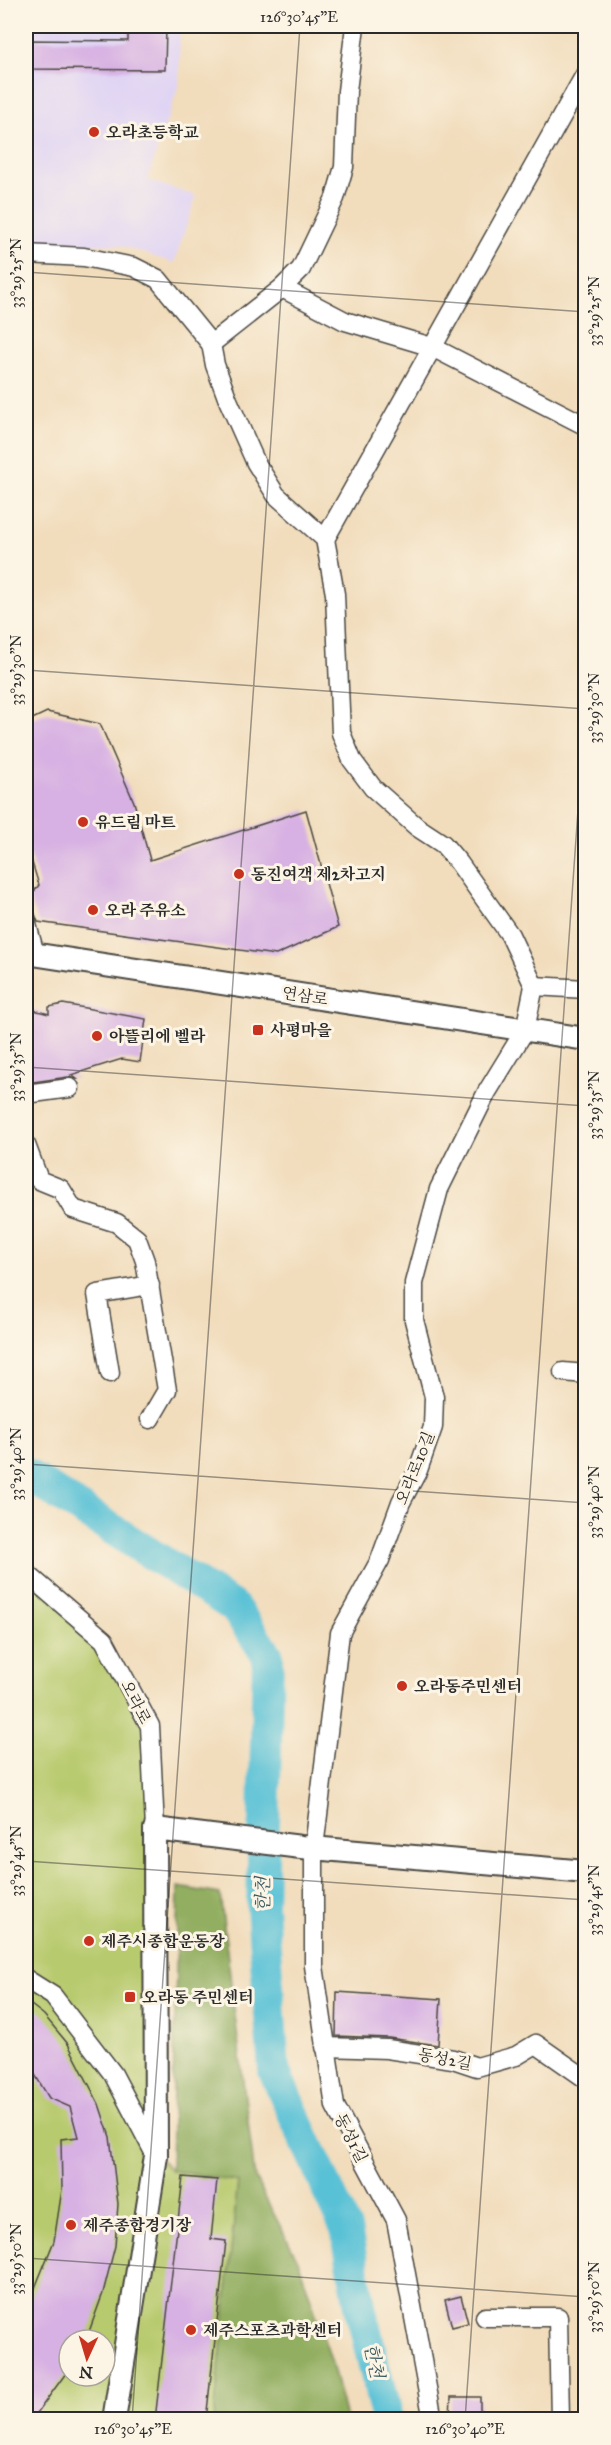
<svg xmlns="http://www.w3.org/2000/svg" width="611" height="2445" viewBox="0 0 611 2445" font-family="'IM FELL Great Primer','Noto Serif KR',serif">
  <rect width="100%" height="100%" fill="#fcf5e5"/>
  <filter id="ink" filterUnits="userSpaceOnUse"><feTurbulence type="fractalNoise" baseFrequency=".0167" numOctaves="2"/><feDisplacementMap in="SourceGraphic" scale="12" xChannelSelector="R" yChannelSelector="G"/><feConvolveMatrix kernelMatrix="1 2 1 2 8 2 1 2 1" color-interpolation-filters="sRGB"/></filter>
  <filter id="wash" filterUnits="userSpaceOnUse"><feTurbulence type="fractalNoise" baseFrequency=".008" numOctaves="4" result="noise"/><feDisplacementMap in="SourceGraphic" scale="24" xChannelSelector="R" yChannelSelector="G"/><feGaussianBlur stdDeviation="1.35" result="paint"/><feColorMatrix in="noise" values="0 0 0 0 0 0 0 0 0 0 0 0 0 0 0 0 0 1.4 0 .05"/><feComposite in="paint" operator="in"/></filter>
  <g filter="url(#wash)">
    <rect width="100%" height="100%" fill="#f1dcbb"/>
    <polygon fill="#e0d4f4" points="26,26 180,26 179,84 147,180 196,196 174,263 120,245 26,242"/>
    <path fill="#b8ca6e" stroke="#727a4c" stroke-width="1.5" fill-rule="evenodd" d="M26 1573 104 1640 150 1726 156 2156 171 2170 238 2182 214 2419H26ZM69 2340H105V2376H69Z"/>
    <polygon fill="#92ae61" stroke="#5e6c46" stroke-width="1.5" points="178,1887 220,1894 255,2178 298,2260 331,2360 346,2419 214,2419 238,2182 171,2170"/>
    <g fill="none" stroke-linecap="round" stroke-linejoin="round">
      <polyline stroke="#59c1d6" stroke-width="32" points="26,1474 234,1607 268,1656 262,1907 274,2071 346,2229 361,2311 387,2420"/>
    </g>
    <g id="blocks">
      <g fill="#d7b1e3">
        <polygon points="128,26 166,26 165,70 26,69 26,40 128,41"/>
        <polygon points="47,712 100,724 134,802 150,860 306,810 338,927 276,955 38,922 29,898 39,885 26,843 26,722"/>
        <polygon points="63,1004 146,1019 140,1062 122,1059 71,1075 77,1079 76,1079 68,1077 26,1083 26,1008 49,1014 49,1007"/>
        <polygon points="337,1992 441,1999 438,2045 389,2038 336,2036"/>
        <polygon points="26,2001 44,2015 68,2044 99,2104 110,2137 118,2204 115,2246 103,2293 86,2340 69,2340 69,2369 32,2420 26,2420 26,2310 54,2241 62,2189 61,2139 78,2137 70,2107 49,2098 26,2060"/>
        <polygon points="183,2177 217,2180 211,2239 226,2241 206,2420 155,2420"/>
        <polygon points="461,2296 468,2323 452,2327 445,2300"/>
        <polygon points="451,2397 480,2397 480,2417 450,2416"/>
      </g>
    </g>
  </g>
  <g filter="url(#ink)">
    <use href="#blocks" fill-opacity="0" stroke="#494641" stroke-width="1.5"/>
    <g fill="none" stroke-linecap="round" stroke-linejoin="round">
      <g stroke="#494641" stroke-width="21">
        <g id="minor">
          <polyline points="26,254 84,257 134,267 158,279 211,344 215,365 228,400 256,463 276,495 325,539 335,594 341,733 352,760 373,788 417,827 443,844 459,863 510,935 534,986 525,1030 487,1092 439,1189 414,1283 414,1320 434,1397 433,1427 418,1470 401,1502 380,1560 340,1633 314,1848 314,1966 335,2106 396,2220 433,2420"/>
          <polyline points="282,288 345,321 432,347 586,426"/>
          <polyline points="211,344 282,288 301,269 335,198 344,167 347,91 355,26"/>
          <polyline points="325,539 586,73"/>
          <polyline points="26,921 35,954"/>
          <polyline points="534,986 586,989"/>
          <polyline points="26,1094 70,1088"/>
          <polyline points="26,1145 39,1180 61,1189 73,1209 117,1223 137,1239 145,1261 167,1390 150,1419"/>
          <polyline points="563,1372 586,1374"/>
          <polyline points="110,1373 97,1294 150,1285"/>
          <polyline points="26,1573 104,1640 150,1726 155,1829"/>
          <polyline points="26,1979 53,1996 113,2074 156,2156"/>
          <polyline points="325,2047 387,2049 453,2059 477,2067 516,2056 536,2044 586,2079"/>
          <polyline points="485,2317 558,2317 560,2420"/>
        </g>
      </g>
      <g stroke="#494641" stroke-width="26">
        <g id="major">
          <polyline points="26,953 586,1039"/>
          <polyline points="114,2420 156,2156 155,1829 301,1847 586,1872"/>
        </g>
      </g>
      <use href="#minor" stroke="#fff" stroke-width="18"/>
      <use href="#major" stroke="#fff" stroke-width="22"/>
    </g>
  </g>
  <path fill="none" stroke="#2b2b2b" stroke-width="1.5" stroke-opacity="0.45" d="M26 272 586 312M26 670 586 709M26 1067 586 1106M26 1464 586 1503M26 1861 586 1900M26 2258 586 2297M132 2420 300 26M465 2420 586 696"/>
  <g fill="#c8321e" stroke="#fcf5e5" stroke-width="2">
    <circle cx="94" cy="132" r="6"/>
    <circle cx="83" cy="822" r="6"/>
    <circle cx="239" cy="874" r="6"/>
    <circle cx="93" cy="910" r="6"/>
    <rect x="252" y="1024" width="12" height="12" rx="3"/>
    <circle cx="97" cy="1036" r="6"/>
    <circle cx="402" cy="1686" r="6"/>
    <circle cx="89" cy="1941" r="6"/>
    <rect x="124" y="1991" width="12" height="12" rx="3"/>
    <circle cx="71" cy="2225" r="6"/>
    <circle cx="191" cy="2330" r="6"/>
  </g>
  <g text-anchor="middle" dominant-baseline="central" stroke-width="6" stroke-linejoin="round" paint-order="stroke">
    <g font-size="16" font-weight="bold" fill="#2b2b2b" stroke="#fcf5e5" text-anchor="start">
      <text x="106" y="132">오라초등학교</text>
      <text x="95" y="822">유드림 마트</text>
      <text x="251" y="874">동진여객 제2차고지</text>
      <text x="105" y="910">오라 주유소</text>
      <text x="270" y="1030">사평마을</text>
      <text x="109" y="1036">아뜰리에 벨라</text>
      <text x="414" y="1686">오라동주민센터</text>
      <text x="101" y="1941">제주시종합운동장</text>
      <text x="142" y="1997">오라동 주민센터</text>
      <text x="83" y="2225">제주종합경기장</text>
      <text x="203" y="2330">제주스포츠과학센터</text>
    </g>
    <g font-size="16" fill="#2b2b2b" stroke="#fcf5e5">
      <text transform="translate(305 996) rotate(9)">연삼로</text>
      <text transform="translate(415 1468) rotate(-68)">오라로10길</text>
      <text transform="translate(136 1702) rotate(63)">오라로</text>
      <text transform="translate(445 2059) rotate(11)">동성2길</text>
      <text transform="translate(351 2138) rotate(63)">동성1길</text>
    </g>
    <g font-size="18" font-style="italic" fill="#39585e" stroke="#fcf5e5">
      <text transform="translate(263 1894) rotate(-90)">한천</text>
      <text transform="translate(374 2361) rotate(78)">한천</text>
    </g>
  </g>
  <rect width="611" height="2445" fill="none" stroke="#fcf5e5" stroke-width="66"/>
  <g transform="translate(87 2358) rotate(184)"><circle r="28" fill="#fcf5e5" stroke="#a8a49b" stroke-width="1.5"/>
  <path d="M0-4.5L10 22L0 15L-10 22Z" fill="#c8321e"/>
  <text y="-9" font-size="16" font-weight="bold" text-anchor="middle" fill="#2b2b2b">N</text>
  </g>
  <rect x="33" y="33" width="545" height="2379" fill="none" stroke="#2b2b2b" stroke-width="2"/>
  <g font-size="15" text-anchor="middle" fill="#2b2b2b">
    <text x="299" y="22">126°30'45"E</text>
    <text transform="translate(16 273) rotate(-90)" y="5">33°29'25"N</text>
    <text transform="translate(594 311) rotate(-90)" y="5">33°29'25"N</text>
    <text transform="translate(16 670) rotate(-90)" y="5">33°29'30"N</text>
    <text transform="translate(594 708) rotate(-90)" y="5">33°29'30"N</text>
    <text transform="translate(16 1067) rotate(-90)" y="5">33°29'35"N</text>
    <text transform="translate(594 1105) rotate(-90)" y="5">33°29'35"N</text>
    <text transform="translate(16 1464) rotate(-90)" y="5">33°29'40"N</text>
    <text transform="translate(594 1502) rotate(-90)" y="5">33°29'40"N</text>
    <text transform="translate(16 1861) rotate(-90)" y="5">33°29'45"N</text>
    <text transform="translate(594 1900) rotate(-90)" y="5">33°29'45"N</text>
    <text transform="translate(16 2259) rotate(-90)" y="5">33°29'50"N</text>
    <text transform="translate(594 2297) rotate(-90)" y="5">33°29'50"N</text>
    <text x="133" y="2434">126°30'45"E</text>
    <text x="465" y="2434">126°30'40"E</text>
  </g>
</svg>
